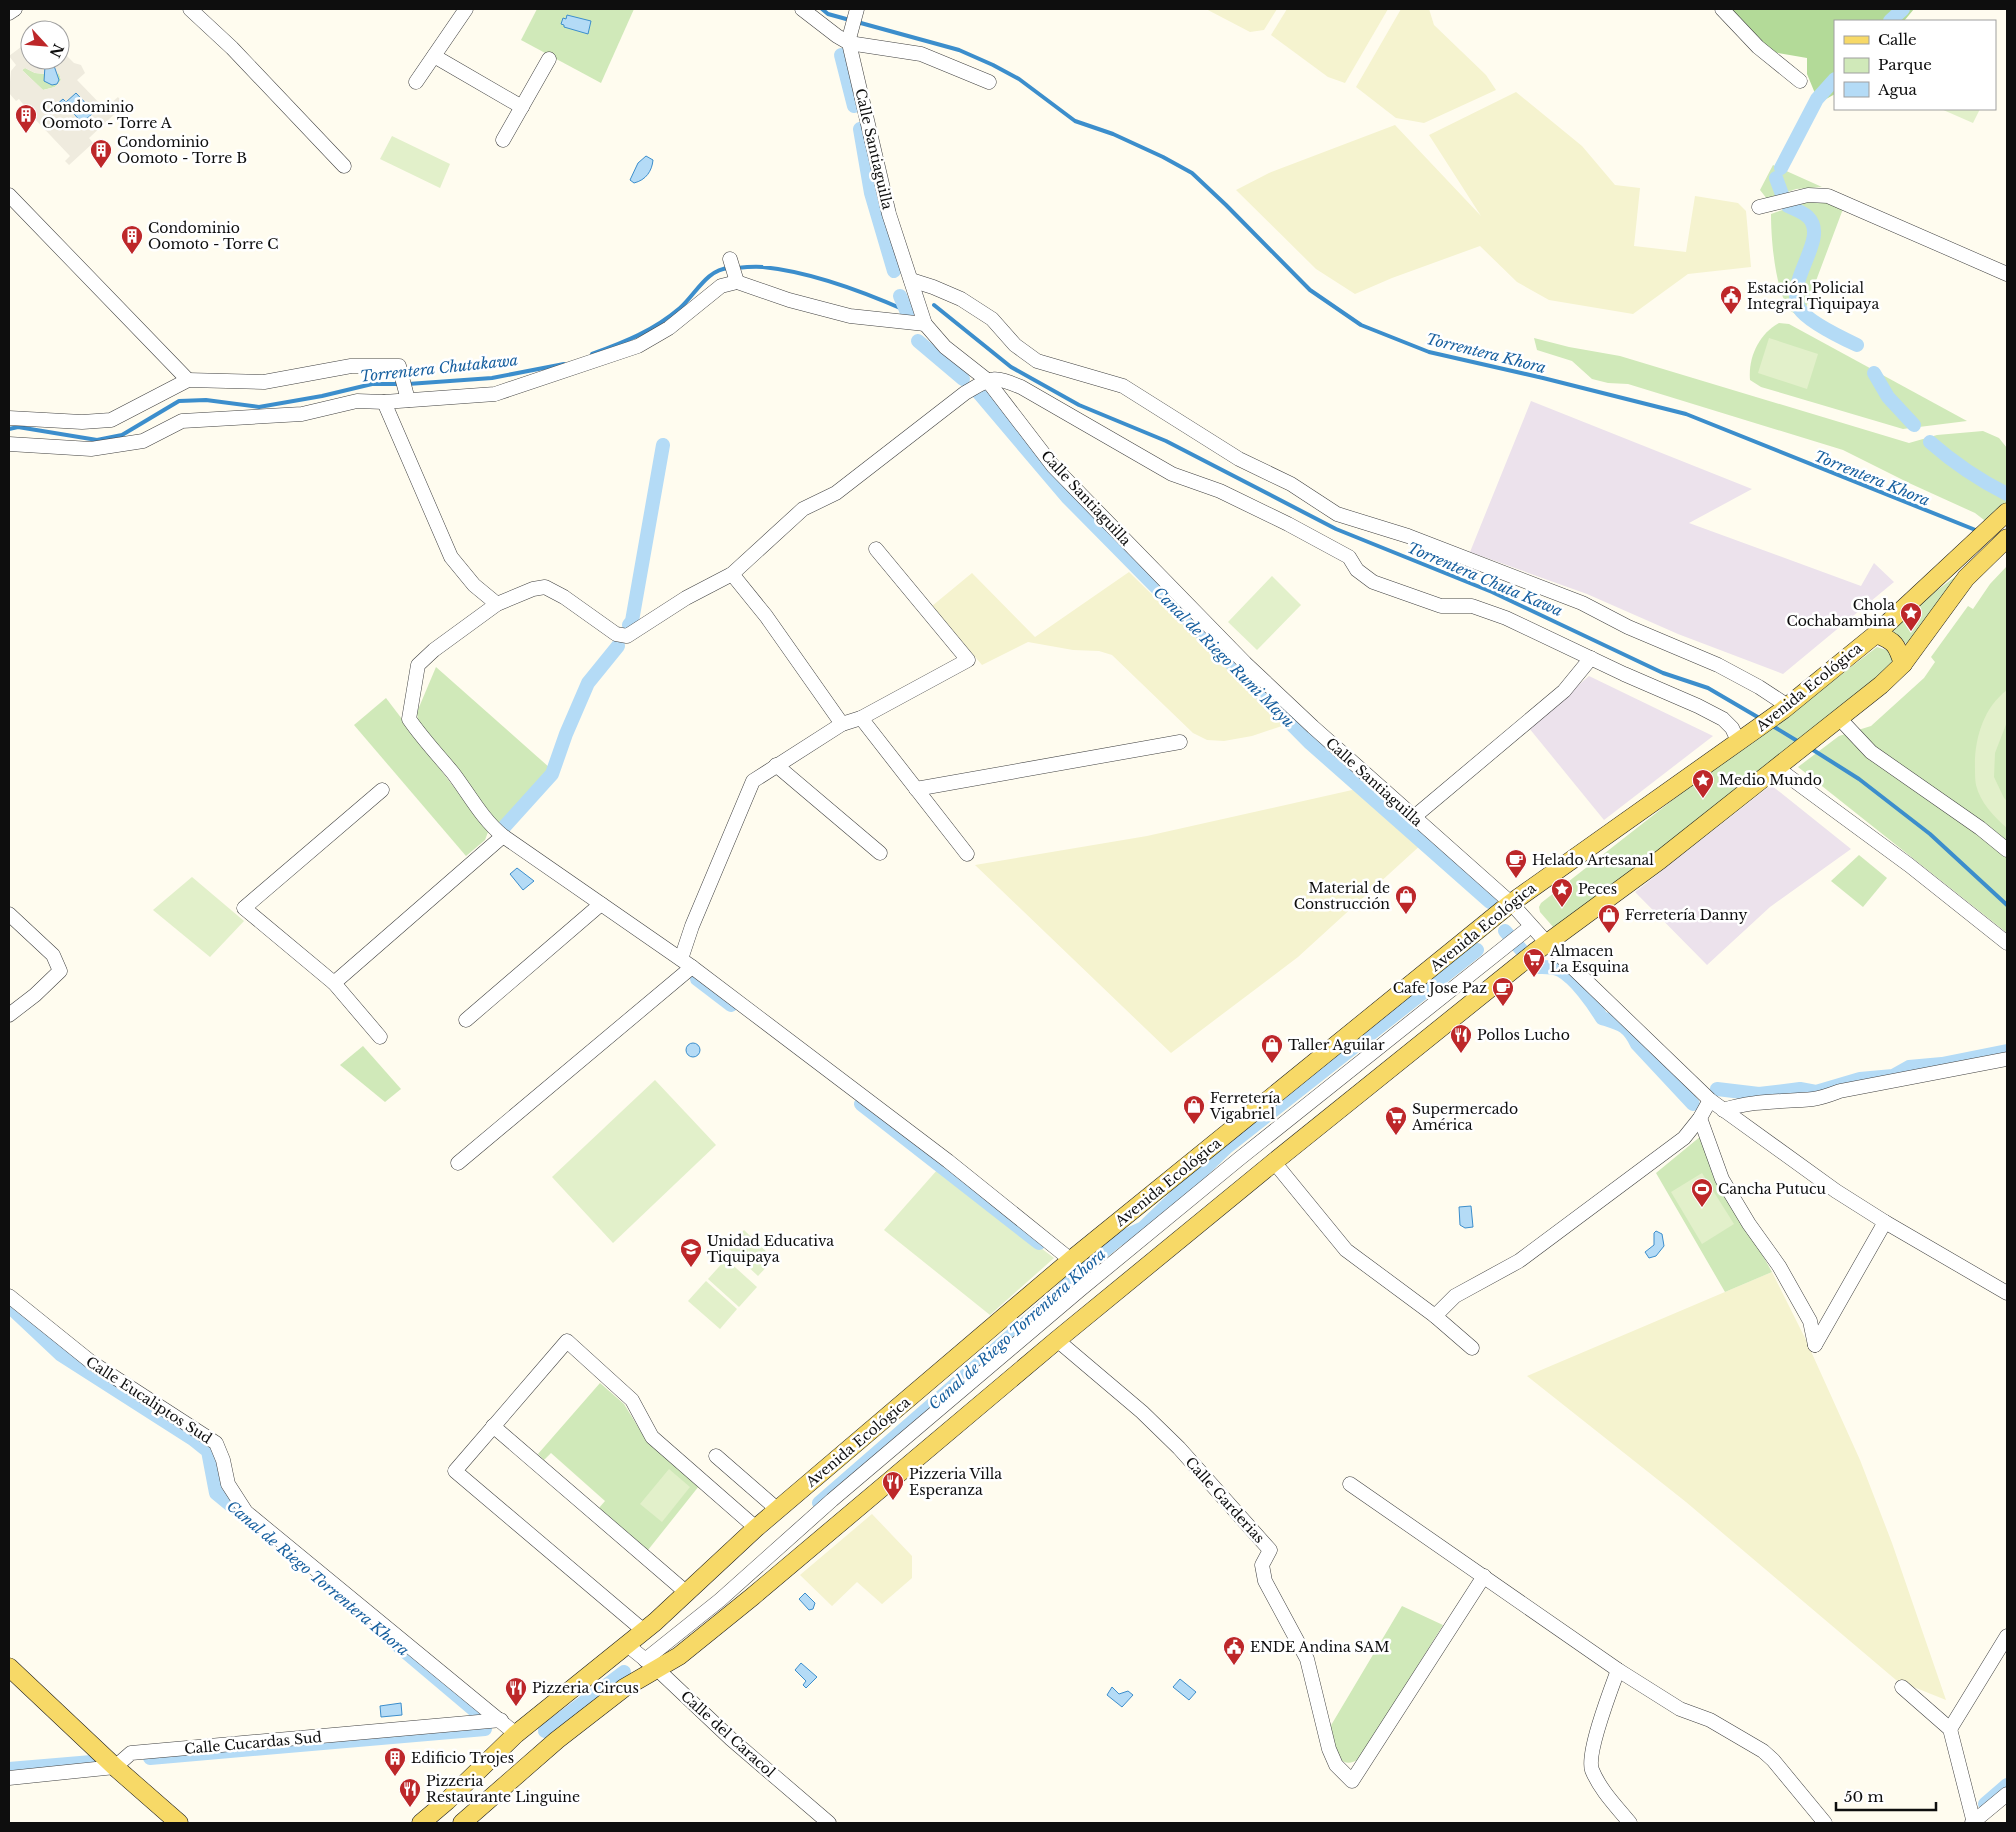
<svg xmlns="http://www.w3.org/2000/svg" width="2016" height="1832" viewBox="0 0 2016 1832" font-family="'Libre Baskerville',serif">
  <rect width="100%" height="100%" fill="#fffcef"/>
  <g fill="#ece2ec">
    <polygon points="1531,401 1752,489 1689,523 1861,586 1874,563 1894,582 1783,674 1678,634 1587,594 1470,552"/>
    <polygon points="1589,676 1713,736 1604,820 1529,728"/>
    <polygon points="1771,785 1851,849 1770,907 1707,965 1635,892"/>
  </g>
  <g fill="#f5f3cf">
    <polygon points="1206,9 1277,9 1264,30 1250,32"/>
    <polygon points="1287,9 1388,9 1345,83 1328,77 1271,35"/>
    <polygon points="1401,9 1429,9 1434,25 1486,75 1496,90 1424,123 1396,118 1356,87"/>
    <polygon points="1516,92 1582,146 1615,185 1640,188 1634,246 1686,252 1695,196 1738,203 1746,211 1751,267 1688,274 1633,314 1549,300 1517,282 1480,246 1392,278 1355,294 1316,269 1236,190 1269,173 1395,125 1481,216 1429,135"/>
    <polygon points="1129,572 1285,725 1252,736 1224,741 1207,740 1193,733 1112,655 1099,651 1073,650 1028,642 982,665 932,606 972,573 1035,637"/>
    <polygon points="1361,788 1423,843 1298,957 1171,1053 975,865 1147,836"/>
    <polygon points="1772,1272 1805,1338 1860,1460 1892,1543 1946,1700 1896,1680 1686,1502 1527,1376"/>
    <polygon points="872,1514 912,1556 912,1578 882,1604 857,1582 832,1606 800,1575"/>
  </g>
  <g fill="#d0e9b9">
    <polygon points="537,9 634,9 601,83 521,40"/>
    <polygon points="25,68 35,73 46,74 57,84 59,80 57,74 59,73 61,80 55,87 43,90 22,70"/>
    <polygon points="1773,165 1822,187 1796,189 1767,199 1760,190"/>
    <path d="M1808 201H1825L1843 209 1802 318C1798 315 1792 313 1789 309 1775 289 1771 239 1771 214Z"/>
    <path d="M1779 323 1789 324 1967 421 1903 429 1761 387 1750 380C1748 357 1759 334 1779 323Z"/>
    <polygon points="1534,338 1569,347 1620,356 1909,443 1937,435 1983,431 1999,438 2007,448 2007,506 1988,523 1975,513 1909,483 1843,450 1628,384 1608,383 1592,379 1572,361 1537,350"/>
    <polygon points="1969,566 1908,646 1900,637 1892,633 1914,608"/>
    <polygon points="2007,566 2007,933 1798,767 1839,736 1871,726 1924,678 1935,662 1931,657 1968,606 1973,609 1990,584"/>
    <polygon points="1877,647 1889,651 1895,662 1781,760 1554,928 1540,912 1539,907 1541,903 1697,781 1755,741"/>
    <polygon points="436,667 550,768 500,825 418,720 417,712"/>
    <polygon points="386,698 488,832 485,840 466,856 354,725"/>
    <polygon points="1859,855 1887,878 1863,907 1831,881"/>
    <polygon points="363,1046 401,1089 385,1102 340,1065"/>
    <polygon points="1701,1136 1711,1164 1772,1272 1725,1292 1656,1173"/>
    <polygon points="600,1383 624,1404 646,1440 699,1486 648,1550 599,1508 605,1501 551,1453 544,1460 538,1454"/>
    <path d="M1402 1606 1443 1625 1360 1758C1337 1775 1333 1743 1330 1727Z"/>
  </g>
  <polygon fill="#b3da98" points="1729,9 1914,9 1904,21 1835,21 1835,94 1819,103 1807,74 1807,58 1773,52"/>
  <g fill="#e2f0ca">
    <polygon points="1941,109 1980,109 1973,123"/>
    <polygon points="392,136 450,164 440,188 380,159"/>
    <polygon points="1769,338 1818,354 1807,389 1758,373"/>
    <polygon points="1272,576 1301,605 1257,650 1228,622"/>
    <path d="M2007 690V722L1995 753 1994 777 2004 798 2007 801V828C1994 817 1980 802 1976 785 1975 780 1975 774 1975 769 1974 740 1983 708 2007 690Z"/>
    <polygon points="192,877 244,921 210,957 153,910"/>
    <polygon points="655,1080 716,1145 613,1243 552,1177"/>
    <polygon points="938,1169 1054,1258 990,1315 884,1230"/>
    <polygon points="1702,1173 1734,1224 1702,1244 1671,1192"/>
    <polygon points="744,1230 774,1259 758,1276 728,1248"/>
    <polygon points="726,1259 757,1287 739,1307 708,1279"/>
    <polygon points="706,1281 737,1309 720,1329 688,1301"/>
    <polygon points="669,1469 690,1487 662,1522 640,1504"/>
  </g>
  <polygon fill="#efebde" points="29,41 30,60 35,60 40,67 45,66 46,74 35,73 25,68 22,70 43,90 55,87 61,80 59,73 57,74 53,65 57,64 56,60 60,60 60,49 74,63 81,65 85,73 77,80 105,109 118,97 124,105 89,138 93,143 69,165 65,161 70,156 33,117 19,99 16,101 9,93 11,71 16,65 9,56"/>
  <g fill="#b4dbf6" stroke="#3c8ecc">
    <polygon points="567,15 591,21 588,34 564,27 564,25 561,24 563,18 566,19"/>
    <polygon points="40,60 52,60 59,80 57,84 52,85 44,81 45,66"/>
    <polygon points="76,93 94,112 82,123 68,107 62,112 56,105 63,99 66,102"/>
    <path d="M646 156 653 160C652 171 646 180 634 183L630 180 638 163Z"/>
    <polygon points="517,868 534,881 523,890 510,874"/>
    <circle cx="693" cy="1050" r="7"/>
    <polygon points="1471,1206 1473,1227 1465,1228 1460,1225 1459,1207"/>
    <polygon points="1656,1231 1662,1234 1664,1246 1656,1256 1649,1258 1645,1252 1654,1245 1654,1233"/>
    <polygon points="805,1593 815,1603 813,1609 809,1610 799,1599"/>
    <polygon points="801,1663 817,1677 806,1688 803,1685 806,1681 795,1670"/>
    <polygon points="1180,1679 1196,1692 1189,1700 1173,1687"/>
    <polygon points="1112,1687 1119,1694 1128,1691 1133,1695 1122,1707 1107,1695"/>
    <polygon points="401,1703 402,1715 381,1717 380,1706"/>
  </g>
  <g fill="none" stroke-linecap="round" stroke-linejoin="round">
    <g stroke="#3c8ecc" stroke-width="4">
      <polyline points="822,9 828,14 959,50 993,65 1019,79 1075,121 1113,134 1163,157 1192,173 1226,205 1310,290 1361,325 1429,352 1543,378 1686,414 1978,531"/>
      <path d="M736 268C745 267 755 266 763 267 812 272 862 291 907 311"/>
      <polyline points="934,305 1011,367 1079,405 1166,441 1336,529 1492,592 1663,673 1708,688 1761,719"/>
      <path d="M592 354C625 342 653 331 680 308 695 295 707 269 729 268"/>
      <polyline points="408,384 492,378 564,364"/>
      <polyline points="9,429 18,427 97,440 122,435 179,401 206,400 259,407 322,396 372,384 401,384"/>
      <polyline points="1771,725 1799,742"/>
      <polyline points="1810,748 1859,779 1930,834 2007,905"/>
    </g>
    <g stroke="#b4dbf6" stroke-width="14">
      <polyline points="1890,21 1903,9"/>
      <polyline points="841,55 854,106"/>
      <polyline points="860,129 871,193 894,271"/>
      <polyline points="1781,168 1817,99 1835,79"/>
      <polyline points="1776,178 1783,197"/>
      <path d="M1788 206C1794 209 1803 212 1808 217 1830 238 1784 281 1799 308 1807 321 1842 338 1857 345"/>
      <polyline points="900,296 911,322"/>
      <polyline points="918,341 963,379"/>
      <polyline points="1874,373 1888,397 1914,425"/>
      <polyline points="978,392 1067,497 1310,743 1490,902"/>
      <path d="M1930 442C1955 464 1977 479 2007 494"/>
      <polyline points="629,625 632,621 663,445"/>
      <polyline points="505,826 552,774 566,734 588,683 618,646"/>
      <polyline points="1505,931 1524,953"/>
      <path d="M1536 967C1544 967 1552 966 1560 970 1576 979 1593 1003 1602 1018 1621 1024 1628 1025 1637 1044L1693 1104"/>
      <polyline points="697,979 731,1005"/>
      <polyline points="1717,1089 1759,1094 1800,1089 1816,1092 1860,1079 1893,1076 1909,1067 1942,1064 2007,1051"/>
      <polyline points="861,1104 1039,1243"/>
      <polyline points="9,1306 60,1354 193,1439 208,1451 216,1493 250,1521"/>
      <polyline points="819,1503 1059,1294 1077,1273 1117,1240 1143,1228 1227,1147 1477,950"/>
      <polyline points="390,1639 480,1715"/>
      <polyline points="545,1731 624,1672"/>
      <polyline points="150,1758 485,1729"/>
      <polyline points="9,1769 92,1762"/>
      <polyline points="1985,1804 2007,1785"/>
    </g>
    <g stroke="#414141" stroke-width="15">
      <g id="minor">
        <polyline points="190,9 232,48 344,166"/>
        <polyline points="802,9 837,36 849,43 921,54 989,82"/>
        <polyline points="857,9 850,35 849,43 889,214 925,324 945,347 987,380 1053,466 1245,663 1313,727 1511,903 1547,943 1710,1100 1836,1191 1885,1222 2007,1293"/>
        <polyline points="1722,9 1758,47 1800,81"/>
        <polyline points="9,13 15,9"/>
        <polyline points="434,56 522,107"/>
        <polyline points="416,82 466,9"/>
        <polyline points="503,140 549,59"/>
        <polyline points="9,195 188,380"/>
        <polyline points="1759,207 1808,195 1828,196 2007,274"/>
        <polyline points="730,259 737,282"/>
        <polyline points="911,280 933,287 961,299 992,319 1015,345 1037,361 1123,386 1239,459 1291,484 1337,514 1408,536 1582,603 1628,627 1718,665 1759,687 1788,706"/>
        <polyline points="384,402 451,557 474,585 497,604"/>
        <polyline points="9,418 82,422 111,420 188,380 264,382 351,366 399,366 408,400"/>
        <polyline points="9,444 91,449 143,441 182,421 302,414 357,401 384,402 495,394 638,346 669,328 721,286 737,282 789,300 850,316 925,324"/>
        <polyline points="732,574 766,616 842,724"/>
        <polyline points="861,718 967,854"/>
        <polyline points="1839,718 1871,752 1980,828 2007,850"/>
        <polyline points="776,765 880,853"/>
        <polyline points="1777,768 1909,865 2007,943"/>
        <polyline points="916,789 1180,742"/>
        <polyline points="1414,817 1564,691 1591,658"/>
        <polyline points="9,914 53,955 60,971 35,995 9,1015"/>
        <polyline points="681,959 692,926 753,781 842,724 861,718 968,660 876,549"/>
        <polyline points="334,983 503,836"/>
        <polyline points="466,1020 601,904"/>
        <polyline points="380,1037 334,983 244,908 382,790"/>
        <path d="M1723 1110C1753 1100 1783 1102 1813 1099 1822 1098 1832 1094 1840 1091L2007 1059"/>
        <polyline points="1700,1118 1722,1179 1749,1224 1779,1266 1810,1321 1815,1345"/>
        <polyline points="1274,1162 1346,1250 1435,1316 1472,1348"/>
        <polyline points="458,1163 692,967"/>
        <path d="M1071 1260 948 1161 692 967 503 836C482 819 469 794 453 773 438 755 422 738 409 719L418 665 434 650 497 604 533 589 545 587 564 597 616 634 627 636 686 598 732 574 803 509 836 493 965 393C993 377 991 375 1021 387L1172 474 1220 491 1288 524 1349 557 1357 570 1373 582 1441 606H1472L1506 618 1624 674 1698 706 1723 719 1732 728 1739 743"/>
        <polyline points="9,1296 91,1362 216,1443 223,1460 228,1484 246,1512 516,1734"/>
        <polyline points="1435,1316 1455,1296 1519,1261 1684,1138 1700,1118 1710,1100"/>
        <polyline points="1057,1340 1142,1412 1179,1448 1270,1550 1262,1565 1265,1581 1307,1659 1329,1749 1336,1765 1352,1781 1484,1576"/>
        <polyline points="1815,1345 1885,1222"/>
        <polyline points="493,1426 687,1593"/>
        <polyline points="716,1456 778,1510"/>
        <polyline points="1350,1484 1618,1670 1680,1709 1710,1720 1763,1751 1773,1760 1825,1823"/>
        <polyline points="644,1631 455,1471 567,1341 632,1400 652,1437 756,1528"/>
        <polyline points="627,1645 657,1669 731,1739 829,1823"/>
        <polyline points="645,1660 720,1600 832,1500 1081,1289 1239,1159 1525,931"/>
        <path d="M1618 1670C1611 1689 1586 1754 1592 1770 1600 1790 1617 1807 1630 1823"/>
        <polyline points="1902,1687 1950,1729 1974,1823"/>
        <polyline points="1950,1729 2007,1636"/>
        <polyline points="9,1778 115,1767 131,1753 501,1720"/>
        <polyline points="1972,1823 2007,1794"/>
      </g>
    </g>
    <g stroke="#1f1f1f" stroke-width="19">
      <g id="major">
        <path d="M1876 634C1895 641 1897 645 1903 664"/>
        <polyline points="9,1667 115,1767 179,1823"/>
        <polyline points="421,1823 447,1801 516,1734 655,1622 756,1528 1071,1260 1511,903 1783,710 1876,634 2007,512"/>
        <polyline points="462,1823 557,1740 624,1688 679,1656 752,1597 1057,1340 1274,1162 1535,952 1660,860 1881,685 1903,664 1966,578 2007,538"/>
      </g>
    </g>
    <use href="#minor" stroke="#fff" stroke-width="14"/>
    <use href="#major" stroke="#f7d967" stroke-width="18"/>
  </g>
  <defs>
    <g id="building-pin" transform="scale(1.125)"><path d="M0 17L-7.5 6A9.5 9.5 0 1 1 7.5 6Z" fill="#bd2729" stroke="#fff"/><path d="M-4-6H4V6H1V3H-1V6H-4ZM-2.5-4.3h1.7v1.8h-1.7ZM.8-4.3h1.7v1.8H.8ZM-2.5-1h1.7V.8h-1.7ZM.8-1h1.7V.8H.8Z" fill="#fff"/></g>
    <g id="civic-pin" transform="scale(1.125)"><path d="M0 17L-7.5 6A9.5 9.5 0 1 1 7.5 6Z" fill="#bd2729" stroke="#fff"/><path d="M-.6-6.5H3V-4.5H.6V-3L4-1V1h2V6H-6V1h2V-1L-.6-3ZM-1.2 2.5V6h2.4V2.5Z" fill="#fff"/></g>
    <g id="sight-pin" transform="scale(1.125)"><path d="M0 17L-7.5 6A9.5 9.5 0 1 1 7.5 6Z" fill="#bd2729" stroke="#fff"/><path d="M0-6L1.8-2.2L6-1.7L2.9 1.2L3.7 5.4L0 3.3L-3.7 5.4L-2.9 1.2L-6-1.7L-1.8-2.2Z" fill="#fff"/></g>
    <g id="cafe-pin" transform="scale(1.125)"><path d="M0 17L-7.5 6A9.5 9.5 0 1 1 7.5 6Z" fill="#bd2729" stroke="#fff"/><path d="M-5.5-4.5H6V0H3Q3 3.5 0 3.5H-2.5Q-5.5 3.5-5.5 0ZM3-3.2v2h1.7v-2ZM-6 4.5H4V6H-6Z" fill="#fff"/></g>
    <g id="shop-pin" transform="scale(1.125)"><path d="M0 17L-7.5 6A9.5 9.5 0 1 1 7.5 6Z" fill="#bd2729" stroke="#fff"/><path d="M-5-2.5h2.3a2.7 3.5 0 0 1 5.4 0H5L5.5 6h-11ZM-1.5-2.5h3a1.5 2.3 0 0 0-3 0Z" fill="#fff"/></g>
    <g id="supermarket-pin" transform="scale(1.125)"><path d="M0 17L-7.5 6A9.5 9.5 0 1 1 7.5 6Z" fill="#bd2729" stroke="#fff"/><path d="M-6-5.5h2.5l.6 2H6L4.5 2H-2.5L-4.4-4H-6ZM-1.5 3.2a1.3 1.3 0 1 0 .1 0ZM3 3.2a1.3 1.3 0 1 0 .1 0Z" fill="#fff"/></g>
    <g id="restaurant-pin" transform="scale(1.125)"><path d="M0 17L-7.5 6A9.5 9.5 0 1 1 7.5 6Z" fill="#bd2729" stroke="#fff"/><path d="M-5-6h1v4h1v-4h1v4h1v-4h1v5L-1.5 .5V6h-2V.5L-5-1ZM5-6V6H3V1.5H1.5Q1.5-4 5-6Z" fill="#fff"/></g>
    <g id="stadium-pin" transform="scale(1.125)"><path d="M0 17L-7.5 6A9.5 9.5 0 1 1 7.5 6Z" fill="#bd2729" stroke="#fff"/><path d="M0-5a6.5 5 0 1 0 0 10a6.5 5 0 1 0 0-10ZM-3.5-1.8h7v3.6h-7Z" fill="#fff"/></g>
    <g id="school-pin" transform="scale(1.125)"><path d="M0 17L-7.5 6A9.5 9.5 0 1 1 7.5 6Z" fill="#bd2729" stroke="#fff"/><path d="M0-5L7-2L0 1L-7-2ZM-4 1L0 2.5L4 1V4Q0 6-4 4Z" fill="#fff"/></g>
  </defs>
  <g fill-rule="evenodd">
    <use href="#building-pin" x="26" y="115"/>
    <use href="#building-pin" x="101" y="150"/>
    <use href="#building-pin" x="132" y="236"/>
    <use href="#civic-pin" x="1731" y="296"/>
    <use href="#sight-pin" x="1911" y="613"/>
    <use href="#sight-pin" x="1703" y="780"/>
    <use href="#cafe-pin" x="1516" y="860"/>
    <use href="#sight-pin" x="1562" y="889"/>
    <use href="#shop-pin" x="1406" y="896"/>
    <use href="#shop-pin" x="1609" y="915"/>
    <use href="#supermarket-pin" x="1534" y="959"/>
    <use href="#cafe-pin" x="1503" y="988"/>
    <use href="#restaurant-pin" x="1461" y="1035"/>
    <use href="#shop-pin" x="1272" y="1045"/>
    <use href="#shop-pin" x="1194" y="1106"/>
    <use href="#supermarket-pin" x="1396" y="1117"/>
    <use href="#stadium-pin" x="1702" y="1189"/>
    <use href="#school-pin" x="691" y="1249"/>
    <use href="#restaurant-pin" x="893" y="1482"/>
    <use href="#civic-pin" x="1234" y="1647"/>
    <use href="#restaurant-pin" x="516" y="1688"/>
    <use href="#building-pin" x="395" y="1758"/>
    <use href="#restaurant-pin" x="410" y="1789"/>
  </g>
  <g text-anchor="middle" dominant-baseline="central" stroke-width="5" stroke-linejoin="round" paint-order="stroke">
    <g font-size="14" fill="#0e0e0e" stroke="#fff" text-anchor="start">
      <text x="42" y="107">Condominio<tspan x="42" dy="16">Oomoto - Torre A</tspan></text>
      <text x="117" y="142">Condominio<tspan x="117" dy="16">Oomoto - Torre B</tspan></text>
      <text x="148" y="228">Condominio<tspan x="148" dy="16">Oomoto - Torre C</tspan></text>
      <text x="1747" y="288">Estación Policial<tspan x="1747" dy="16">Integral Tiquipaya</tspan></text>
      <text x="1895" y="605" text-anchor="end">Chola<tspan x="1895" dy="16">Cochabambina</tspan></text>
      <text x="1719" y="780">Medio Mundo</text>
      <text x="1532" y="860">Helado Artesanal</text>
      <text x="1390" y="888" text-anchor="end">Material de<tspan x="1390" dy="16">Construcción</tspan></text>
      <text x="1578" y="889">Peces</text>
      <text x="1625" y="915">Ferretería Danny</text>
      <text x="1550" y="951">Almacen<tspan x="1550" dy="16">La Esquina</tspan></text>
      <text x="1487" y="988" text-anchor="end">Cafe Jose Paz</text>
      <text x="1477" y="1035">Pollos Lucho</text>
      <text x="1288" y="1045">Taller Aguilar</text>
      <text x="1210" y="1098">Ferretería<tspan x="1210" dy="16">Vigabriel</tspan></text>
      <text x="1412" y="1109">Supermercado<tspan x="1412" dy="16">América</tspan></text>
      <text x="1718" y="1189">Cancha Putucu</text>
      <text x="707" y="1241">Unidad Educativa<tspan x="707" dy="16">Tiquipaya</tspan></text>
      <text x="909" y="1474">Pizzeria Villa<tspan x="909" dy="16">Esperanza</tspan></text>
      <text x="1250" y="1647">ENDE Andina SAM</text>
      <text x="532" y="1688">Pizzeria Circus</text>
      <text x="411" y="1758">Edificio Trojes</text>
      <text x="426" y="1781">Pizzeria<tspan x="426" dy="16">Restaurante Linguine</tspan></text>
    </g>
    <g font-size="14" fill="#0e0e0e" stroke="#fff">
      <text transform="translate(874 149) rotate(77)">Calle Santiaguilla</text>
      <text transform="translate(1086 498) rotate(47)">Calle Santiaguilla</text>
      <text transform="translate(1809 687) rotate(-39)">Avenida Ecológica</text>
      <text transform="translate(1374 782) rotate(42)">Calle Santiaguilla</text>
      <text transform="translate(1483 927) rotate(-39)">Avenida Ecológica</text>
      <text transform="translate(1168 1182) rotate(-39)">Avenida Ecológica</text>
      <text transform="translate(149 1400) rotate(33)">Calle Eucaliptos Sud</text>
      <text transform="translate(858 1442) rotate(-40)">Avenida Ecológica</text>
      <text transform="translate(1225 1500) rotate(48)">Calle Garderias</text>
      <text transform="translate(728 1734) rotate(42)">Calle del Caracol</text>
      <text transform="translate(253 1743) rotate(-5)">Calle Cucardas Sud</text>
    </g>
    <g font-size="15" font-style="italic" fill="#18609f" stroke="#fff">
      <text transform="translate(1486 353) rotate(14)">Torrentera Khora</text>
      <text transform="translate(439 368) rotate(-6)">Torrentera Chutakawa</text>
      <text transform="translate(1872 478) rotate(22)">Torrentera Khora</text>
      <text transform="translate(1485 579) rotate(23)">Torrentera Chuta Kawa</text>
      <text transform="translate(1224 657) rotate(45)">Canal de Riego Rumi Mayu</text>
      <text transform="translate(1017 1329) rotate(-42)">Canal de Riego Torrentera Khora</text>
      <text transform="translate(318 1578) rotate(40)">Canal de Riego Torrentera Khora</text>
    </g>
  </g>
  <rect width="2016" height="1832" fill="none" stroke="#0e0e0e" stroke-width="20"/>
  <rect x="1834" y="20" width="162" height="90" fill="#ffffff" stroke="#9f9f9f"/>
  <rect x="1844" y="36" width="25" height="8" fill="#f7d967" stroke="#9f9f9f"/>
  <text x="1878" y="45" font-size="15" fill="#0e0e0e">Calle</text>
  <rect x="1844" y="58" width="25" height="15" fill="#d0e9b9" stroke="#9f9f9f"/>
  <text x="1878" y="70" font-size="15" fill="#0e0e0e">Parque</text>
  <rect x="1844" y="82" width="25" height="15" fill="#b4dbf6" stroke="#9f9f9f"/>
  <text x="1878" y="95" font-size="15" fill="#0e0e0e">Agua</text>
  <g transform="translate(45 45) rotate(116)"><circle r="24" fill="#ffffff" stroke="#9f9f9f"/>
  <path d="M0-4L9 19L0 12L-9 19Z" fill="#bd2729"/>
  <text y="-8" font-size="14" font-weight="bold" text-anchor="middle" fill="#0e0e0e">N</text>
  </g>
  <path d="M1836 1802v8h100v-8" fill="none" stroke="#0e0e0e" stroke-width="2.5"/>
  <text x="1844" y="1802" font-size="15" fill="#0e0e0e" stroke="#ffffff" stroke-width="4" paint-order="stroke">50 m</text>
</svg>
